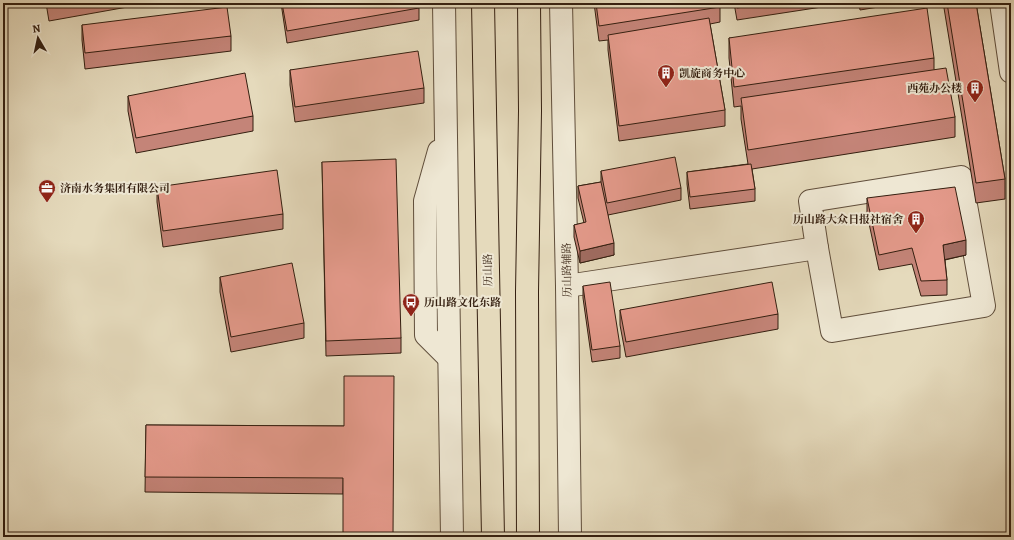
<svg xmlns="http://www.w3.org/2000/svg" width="1014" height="540" viewBox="0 0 1014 540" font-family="Alegreya,'Noto Serif SC',serif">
  <rect width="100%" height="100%" fill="#e5dabc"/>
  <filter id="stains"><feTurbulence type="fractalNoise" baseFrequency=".005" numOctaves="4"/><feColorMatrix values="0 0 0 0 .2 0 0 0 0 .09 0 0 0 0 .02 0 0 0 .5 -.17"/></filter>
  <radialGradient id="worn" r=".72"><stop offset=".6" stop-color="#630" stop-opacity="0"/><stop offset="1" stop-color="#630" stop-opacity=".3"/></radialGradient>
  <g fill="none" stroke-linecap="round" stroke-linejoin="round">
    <g stroke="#604e3b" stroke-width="24">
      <g id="minor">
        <polyline points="444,3 452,537"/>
        <polyline points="561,3 567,286 570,537"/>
        <polyline points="1001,3 1011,72"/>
        <polyline points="439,151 425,201 426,335 449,358"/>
        <polygon points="961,177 984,306 832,331 817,248 810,201"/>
        <polyline points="567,286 817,248"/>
      </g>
    </g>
    <g stroke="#341f10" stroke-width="24">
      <g id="major">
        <polyline points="483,3 493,537"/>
        <polyline points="528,537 527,292 530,111 529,3"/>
      </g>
    </g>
    <use href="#minor" stroke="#eee7d3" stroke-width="22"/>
    <use href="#major" stroke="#e5dabc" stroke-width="22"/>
  </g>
  <g fill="#c48478" stroke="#341f10">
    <polygon points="46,3 150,3 49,21"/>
    <polygon points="281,3 419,3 419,20 287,43"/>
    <polygon points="594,3 719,3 720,7 720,22 710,24 725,110 725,126 619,141 608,50 608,40 599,41"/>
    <polygon points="734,3 848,3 737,20"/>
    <polygon points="859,3 897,3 897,4 860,10"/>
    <polygon points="944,3 976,3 1005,179 1005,199 976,203 944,8"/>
    <polygon points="82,25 231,36 231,51 85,69 82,40"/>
    <polygon points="729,38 934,58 934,69 955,117 955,137 752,169 755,189 755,201 690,209 687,184 687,172 748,164 741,119 741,106 734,107 729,58"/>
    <polygon points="290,70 424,88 424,103 295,122 290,85"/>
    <polygon points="128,96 253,116 253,131 136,153 128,111"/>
    <polygon points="322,162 401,338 401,353 326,356"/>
    <polygon points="601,171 681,188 681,200 608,215 614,255 580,263 574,237 574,225 584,223 578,198 578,186 601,182"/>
    <polygon points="157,187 283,214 283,229 163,247 157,202"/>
    <polygon points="867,198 966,255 945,260 947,280 947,295 921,296 912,264 879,270 867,214"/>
    <polygon points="220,277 304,323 304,338 231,352 220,292"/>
    <polygon points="583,286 620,346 620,358 592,362 583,298"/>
    <polygon points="620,310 778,314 778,329 626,357 620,325"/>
    <polygon points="146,425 344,426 343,494 145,492"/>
  </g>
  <g fill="#a06c61" stroke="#341f10">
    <polygon points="966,240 966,255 943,260 943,245"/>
    <polygon points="614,243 614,255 580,263 580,251"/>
  </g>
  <g fill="#e49a8b" stroke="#341f10">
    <polygon points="49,3 67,3 49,6"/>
    <polygon points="282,3 419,3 419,8 287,31"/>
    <polygon points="596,3 719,3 720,7 599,26"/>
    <polygon points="736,3 771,3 737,8"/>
    <polygon points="947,3 976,3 1005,179 976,183"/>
    <polygon points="227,7 231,36 85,53 82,25"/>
    <polygon points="927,8 934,58 734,87 729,38"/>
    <polygon points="709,18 725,110 619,126 608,35"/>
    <polygon points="418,51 424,88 295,107 290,70"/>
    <polygon points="946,68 955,117 748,150 741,98"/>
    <polygon points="245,73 253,116 136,138 128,96"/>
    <polygon points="675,157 681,188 607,203 601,171"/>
    <polygon points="396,159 401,338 326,341 322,162"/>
    <polygon points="751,164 755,189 690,197 687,172"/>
    <polygon points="277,170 283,214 163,231 157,187"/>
    <polygon points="601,182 614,243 580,251 574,225 586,222 578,186"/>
    <polygon points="955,187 966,240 943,245 947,280 921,281 912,248 879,255 867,198"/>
    <polygon points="292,263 304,323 231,337 220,277"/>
    <polygon points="610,282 620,346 592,350 583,286"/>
    <polygon points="772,282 778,314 626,342 620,310"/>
    <polygon points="344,376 394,376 393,537 343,537 343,478 145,477 146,425 344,426"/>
  </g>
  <defs>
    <g id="building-pin" transform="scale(0.9)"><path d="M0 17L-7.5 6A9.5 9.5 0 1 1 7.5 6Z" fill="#8f2418" stroke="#eee7d3"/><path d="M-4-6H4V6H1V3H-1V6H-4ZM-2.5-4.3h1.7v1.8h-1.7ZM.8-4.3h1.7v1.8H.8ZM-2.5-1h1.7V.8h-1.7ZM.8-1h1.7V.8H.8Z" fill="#fff"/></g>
    <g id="office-pin" transform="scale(0.9)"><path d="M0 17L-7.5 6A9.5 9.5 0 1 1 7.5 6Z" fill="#8f2418" stroke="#eee7d3"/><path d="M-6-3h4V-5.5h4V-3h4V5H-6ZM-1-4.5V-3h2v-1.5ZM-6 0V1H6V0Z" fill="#fff"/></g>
    <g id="bus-pin" transform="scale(0.9)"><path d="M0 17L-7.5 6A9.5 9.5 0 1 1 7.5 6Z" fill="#8f2418" stroke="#eee7d3"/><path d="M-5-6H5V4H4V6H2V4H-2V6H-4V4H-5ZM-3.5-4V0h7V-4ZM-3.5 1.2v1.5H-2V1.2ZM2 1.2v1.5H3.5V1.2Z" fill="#fff"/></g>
  </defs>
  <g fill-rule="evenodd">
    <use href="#building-pin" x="666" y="73"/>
    <use href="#building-pin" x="975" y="88"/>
    <use href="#office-pin" x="47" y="188"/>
    <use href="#building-pin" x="916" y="219"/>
    <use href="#bus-pin" x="411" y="302"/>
  </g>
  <g text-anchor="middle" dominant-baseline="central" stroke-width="4" stroke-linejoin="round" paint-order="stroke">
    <g font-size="11" font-weight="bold" fill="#341f10" stroke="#eee7d3" text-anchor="start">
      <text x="679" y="73">凯旋商务中心</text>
      <text x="962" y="88" text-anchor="end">西苑办公楼</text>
      <text x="60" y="188">济南水务集团有限公司</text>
      <text x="903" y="219" text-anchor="end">历山路大众日报社宿舍</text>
      <text x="424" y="302">历山路文化东路</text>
    </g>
    <g font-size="11" fill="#341f10" stroke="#eee7d3">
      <text transform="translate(488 270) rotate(-91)">历山路</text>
      <text transform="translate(567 270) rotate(-91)">历山路辅路</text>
    </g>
  </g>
  <rect width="1014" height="540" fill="none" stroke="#e5dabc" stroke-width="16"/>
  <rect x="4" y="4" width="1006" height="532" fill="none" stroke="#341f10" stroke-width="2"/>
  <rect x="8" y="8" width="998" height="524" fill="none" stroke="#341f10"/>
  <g transform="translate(38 38) rotate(351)" stroke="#eee7d3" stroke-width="3" paint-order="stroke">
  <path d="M0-3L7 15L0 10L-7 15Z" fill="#341f10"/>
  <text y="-6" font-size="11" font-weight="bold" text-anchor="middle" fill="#341f10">N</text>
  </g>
  <rect width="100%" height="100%" filter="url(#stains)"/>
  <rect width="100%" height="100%" fill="url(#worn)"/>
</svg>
